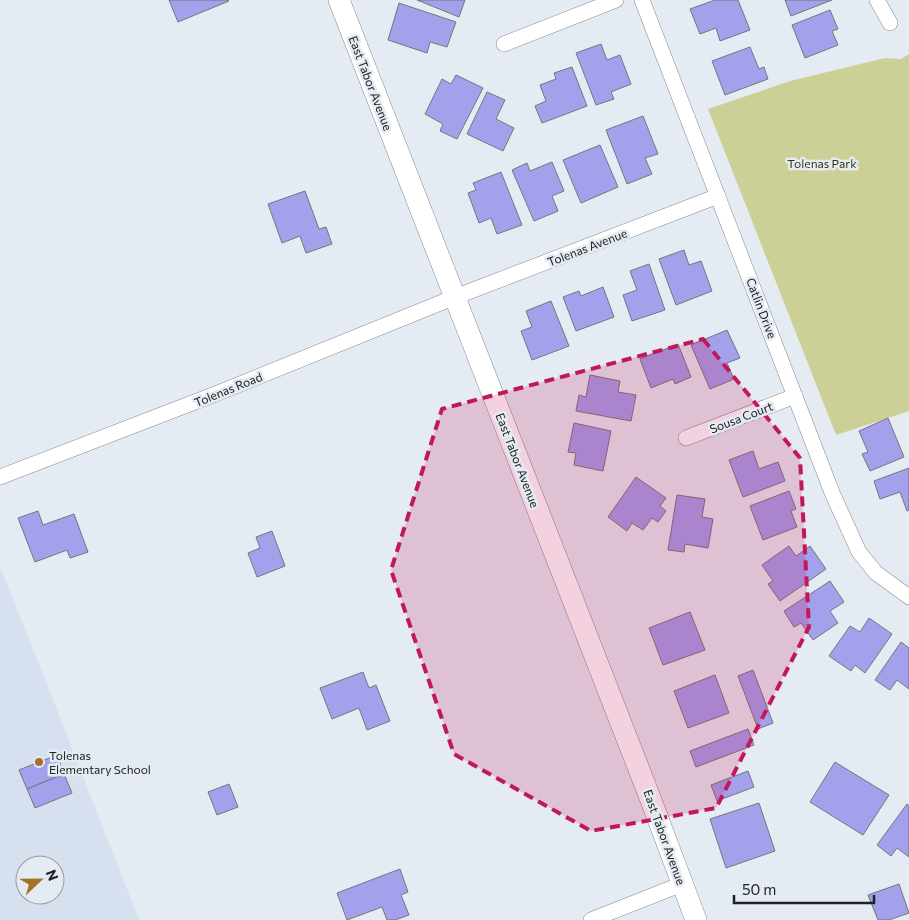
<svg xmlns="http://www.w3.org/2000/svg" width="909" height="920" viewBox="0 0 909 920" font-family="Commissioner,sans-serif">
  <rect width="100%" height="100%" fill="#e5ebf2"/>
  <path fill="#d6e0ee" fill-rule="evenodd" d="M0 567 45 679 139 920H0ZM25 865H55V895H25Z"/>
  <polygon fill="#cdd096" points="909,54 909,411 836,435 708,109 790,81 885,58 901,59"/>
  <g fill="#a4a1ec" stroke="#75757c">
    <polygon points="169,0 228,0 229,1 178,22"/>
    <polygon points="417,0 465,0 459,17"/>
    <polygon points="715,0 738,0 750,30 720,41 716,28 700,34 690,9"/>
    <polygon points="785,0 832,0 791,16"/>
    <polygon points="399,3 456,22 447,47 430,42 427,53 388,40"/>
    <polygon points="830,10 838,29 832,31 838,45 805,58 792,25"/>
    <polygon points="601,44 607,60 620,55 631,84 611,92 614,99 596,105 576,53"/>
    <polygon points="750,47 759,69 764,67 768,79 725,95 712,61"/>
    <polygon points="572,67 587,106 542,123 535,106 546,101 540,85 556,79 554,73"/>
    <polygon points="456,75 483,88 457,139 440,131 443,124 425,114 442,79 451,84"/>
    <polygon points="487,92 505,100 496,119 514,128 503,151 467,134"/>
    <polygon points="643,116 658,154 645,158 652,174 627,184 606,130"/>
    <polygon points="600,145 618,187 581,203 563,160"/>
    <polygon points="552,162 564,191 552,196 558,211 534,221 512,170 527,163 530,171"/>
    <polygon points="501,172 522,225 497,234 491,218 479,223 468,193 476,190 473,183"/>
    <polygon points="305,191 319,229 326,227 332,244 306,253 300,236 282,243 268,204"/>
    <polygon points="684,250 689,265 701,261 712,291 676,305 659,259"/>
    <polygon points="649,264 665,310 632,321 623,295 637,290 630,271"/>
    <polygon points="603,287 614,317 576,331 563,297 579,291 581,296"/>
    <polygon points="551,301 569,346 532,360 521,331 532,327 526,311"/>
    <polygon points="727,330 740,358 727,363 734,379 710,389 691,345"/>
    <polygon points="678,344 691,377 675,384 673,379 651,388 640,359"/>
    <polygon points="590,375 620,381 618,392 636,395 631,421 576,411 579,395 586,397"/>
    <polygon points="888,418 904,457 870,471 862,454 868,452 859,431"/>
    <polygon points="574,423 611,431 603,471 574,465 576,453 568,452"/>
    <polygon points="753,451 759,469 778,462 785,481 743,497 729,460"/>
    <polygon points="909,468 909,510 907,511 900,492 880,499 874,481"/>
    <polygon points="636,477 666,498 660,506 666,511 658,522 652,518 643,530 632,523 627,531 608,517"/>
    <polygon points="789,491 796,509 791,511 797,527 763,540 750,506"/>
    <polygon points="677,495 705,499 702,517 713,519 708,548 685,544 684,552 668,550"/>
    <polygon points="38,511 43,525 74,514 88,552 70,558 67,550 35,562 18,518"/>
    <polygon points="272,531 285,566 257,577 248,553 260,548 256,537"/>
    <polygon points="789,546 796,556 810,546 826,569 780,601 768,584 773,581 762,565"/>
    <polygon points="830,581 844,602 830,611 838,623 813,640 801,623 794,627 784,611"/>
    <polygon points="690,612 705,650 663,665 649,628"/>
    <polygon points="869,618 892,634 865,673 855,665 851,671 829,656 850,626 860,632"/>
    <polygon points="901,642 909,648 909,689 897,680 890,690 875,680"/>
    <polygon points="753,670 773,723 758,729 738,676"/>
    <polygon points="363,672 369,688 376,685 390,721 367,730 359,708 332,719 320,688"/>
    <polygon points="715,675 729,713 688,728 674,691"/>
    <polygon points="748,729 754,745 696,767 690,751"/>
    <polygon points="57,755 64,774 27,789 19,770"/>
    <polygon points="835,762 889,795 863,835 810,802"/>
    <polygon points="748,771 754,787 717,801 711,785"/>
    <polygon points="64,774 72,793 35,808 27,789"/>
    <polygon points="229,784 238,807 217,815 208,792"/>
    <polygon points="759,803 775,851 726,868 710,819"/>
    <polygon points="907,804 909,806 909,857 897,848 891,856 877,845"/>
    <polygon points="400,869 408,892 401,895 409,915 395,920 387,920 382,907 347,920 337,893"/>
    <polygon points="899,884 909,913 889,920 878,920 868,895"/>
  </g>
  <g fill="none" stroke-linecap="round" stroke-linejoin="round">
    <g stroke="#858a90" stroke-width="16">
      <g id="street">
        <polyline points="642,0 833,495 859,552 876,573 909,597"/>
        <polyline points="877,0 890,23"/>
        <polyline points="504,44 616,0"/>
        <polyline points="686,438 795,396"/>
        <polyline points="0,477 213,395 455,297 718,196"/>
        <polyline points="591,920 682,884"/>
      </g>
    </g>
    <g stroke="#858a90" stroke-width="22">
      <polyline id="secondary" points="339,0 649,795 696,920"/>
    </g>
    <use href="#street" stroke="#fff" stroke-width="15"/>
    <use href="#secondary" stroke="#fff" stroke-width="21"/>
  </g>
  <path fill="#c2185b" fill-opacity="0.2" stroke="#c2185b" stroke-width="4" stroke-dasharray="10 6" stroke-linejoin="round" d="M703 339 800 458 809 627 716 808 591 831 454 754 391 570 442 409Z"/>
  <circle fill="#a37327" stroke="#e5ebf2" stroke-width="2" cx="39" cy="762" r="5"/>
  <g text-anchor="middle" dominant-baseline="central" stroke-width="5" stroke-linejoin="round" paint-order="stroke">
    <g font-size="12" fill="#202225" stroke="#e5ebf2">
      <text transform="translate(371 83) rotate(69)">East Tabor Avenue</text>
      <text transform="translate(587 247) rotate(-21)">Tolenas Avenue</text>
      <text transform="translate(762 308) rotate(69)">Catlin Drive</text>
      <text transform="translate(228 389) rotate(-22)">Tolenas Road</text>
      <text transform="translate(741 417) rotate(-21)">Sousa Court</text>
      <text transform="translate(518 460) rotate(69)">East Tabor Avenue</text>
      <text transform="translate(665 837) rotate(70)">East Tabor Avenue</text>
    </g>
    <g font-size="12" fill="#353712" stroke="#e5ebf2">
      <text x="822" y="163">Tolenas Park</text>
    </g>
    <g font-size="12" fill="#202225" stroke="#e5ebf2" text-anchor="start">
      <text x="49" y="755">Tolenas<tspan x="49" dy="14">Elementary School</tspan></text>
    </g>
  </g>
  <g transform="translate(40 880) rotate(68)"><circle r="24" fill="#e5ebf2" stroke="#969ba0"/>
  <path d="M0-4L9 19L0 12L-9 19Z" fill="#a37327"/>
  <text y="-8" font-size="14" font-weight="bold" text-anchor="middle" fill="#202225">N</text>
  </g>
  <path d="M734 895v8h140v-8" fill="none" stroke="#202225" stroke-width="2.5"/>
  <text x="742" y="895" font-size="15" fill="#202225" stroke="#e5ebf2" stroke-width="4" paint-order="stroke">50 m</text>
</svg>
